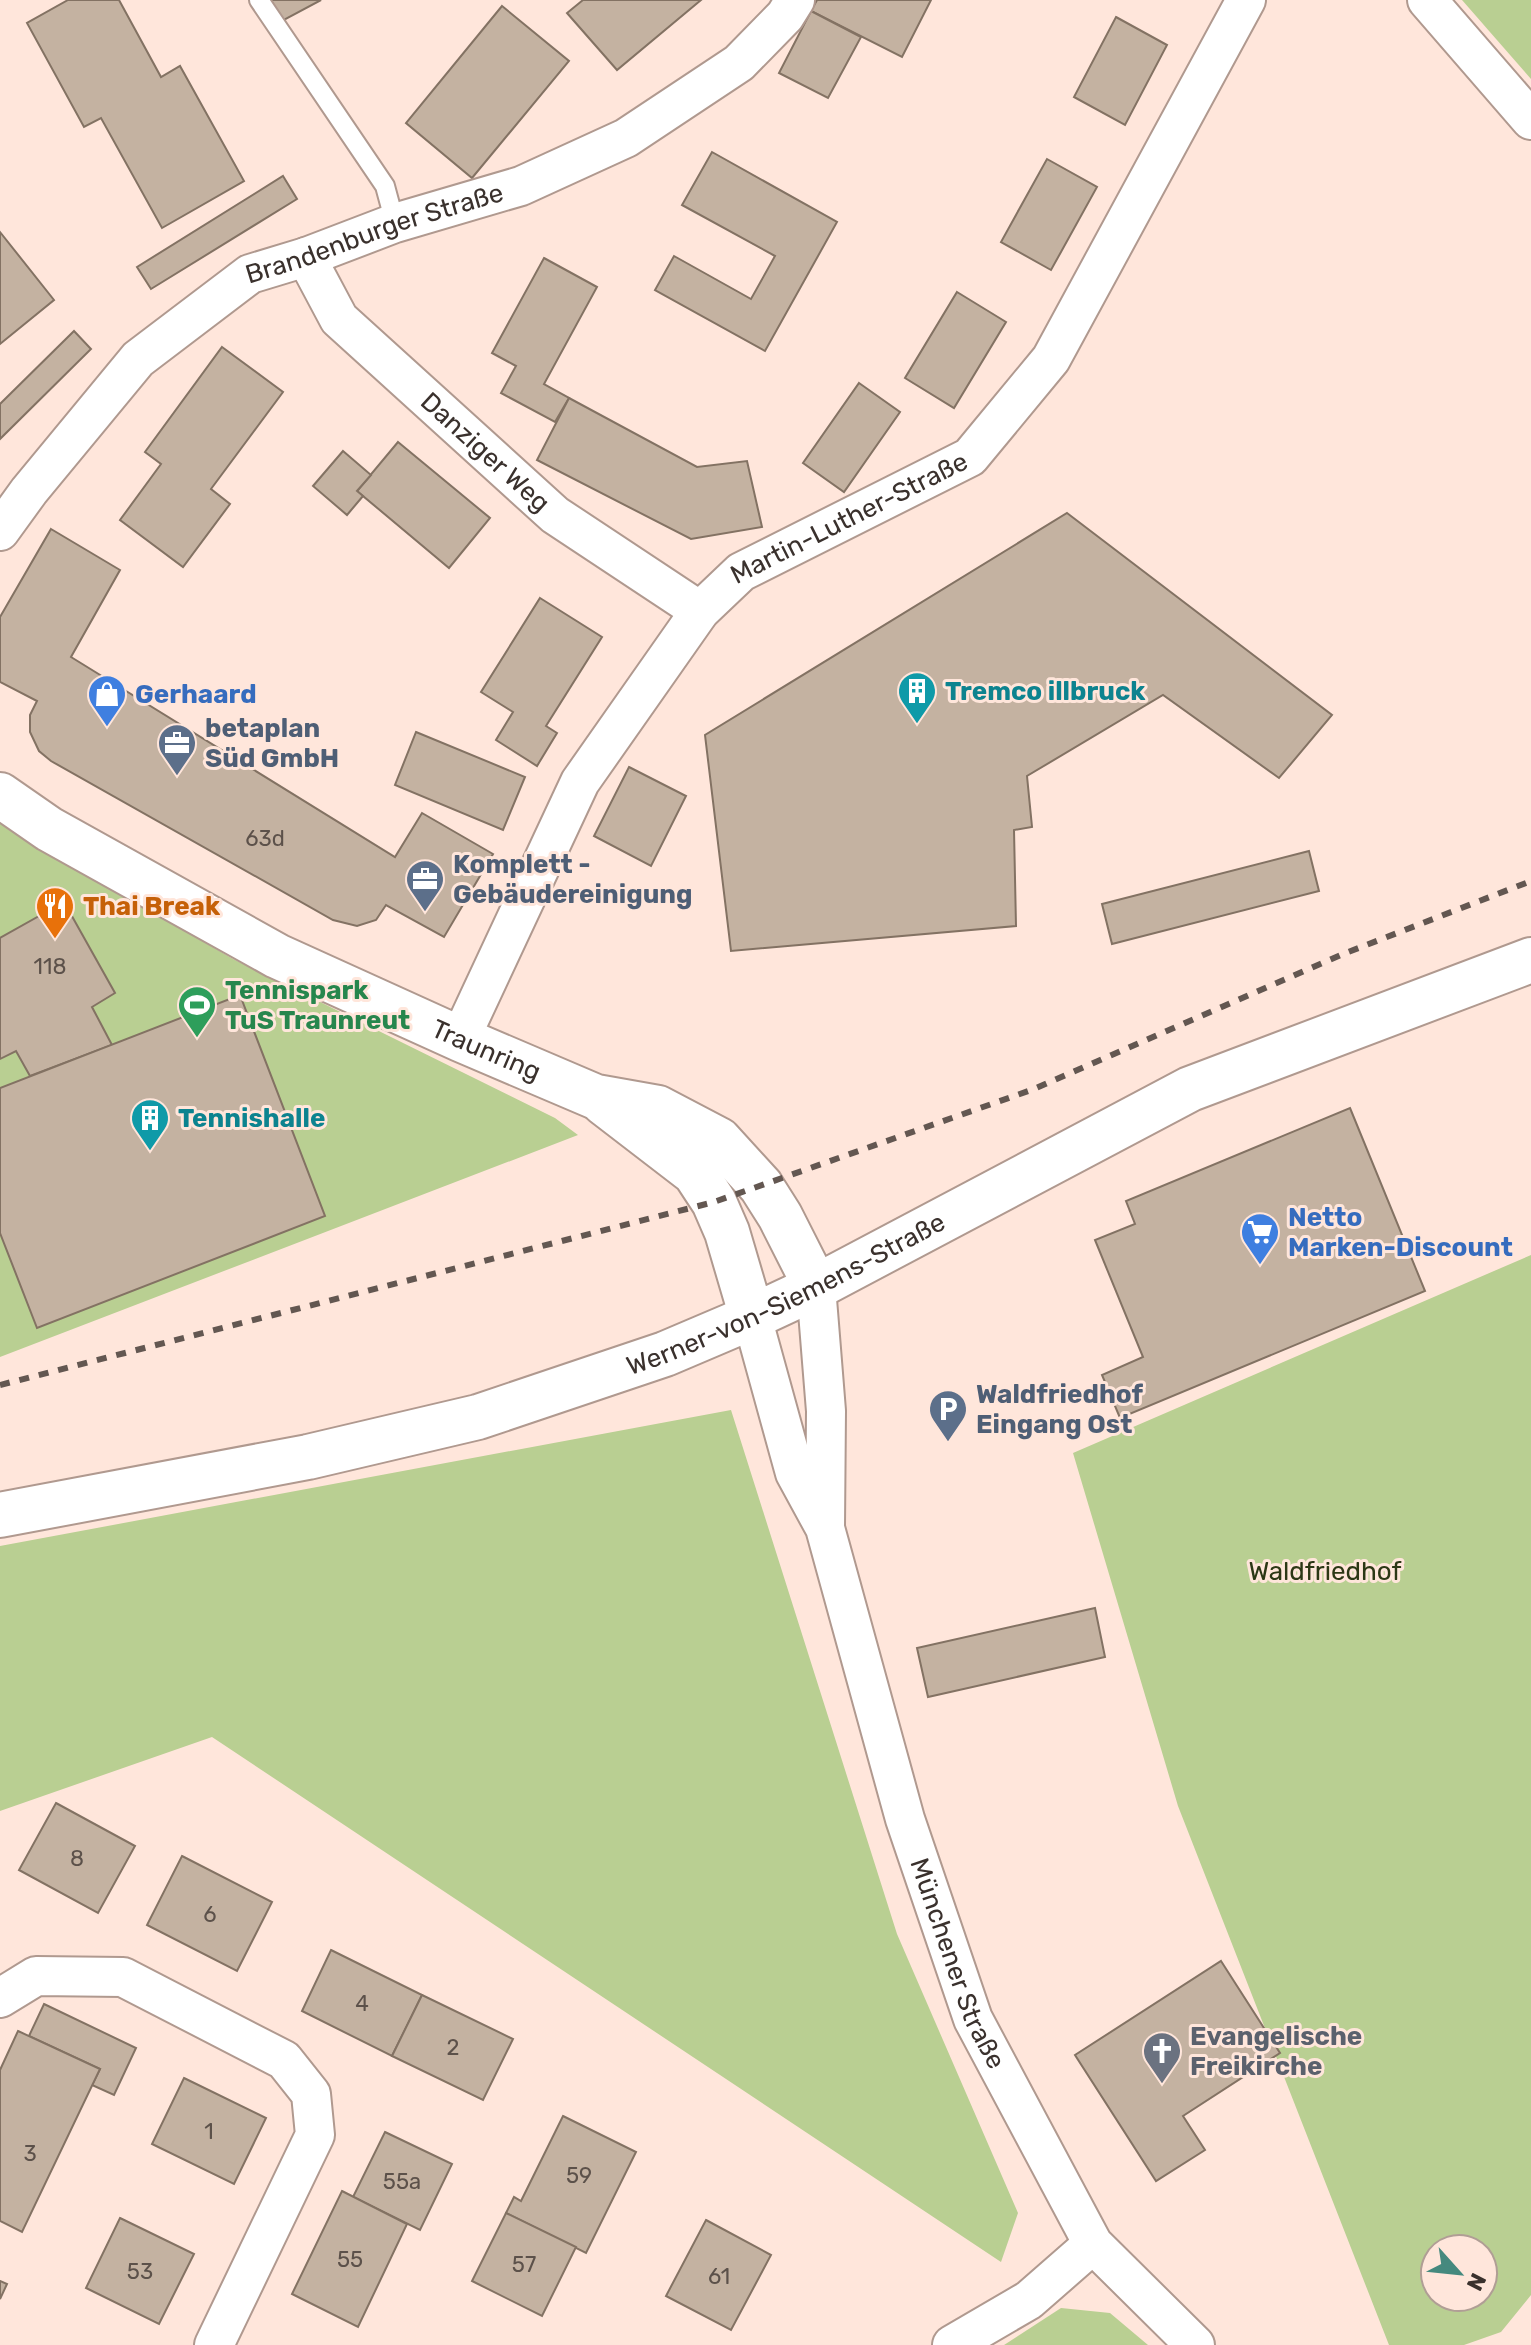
<svg xmlns="http://www.w3.org/2000/svg" width="1531" height="2345" viewBox="0 0 1531 2345" font-family="Rubik,sans-serif">
  <rect width="100%" height="100%" fill="#ffe6db"/>
  <g fill="#b9cf92" fill-rule="evenodd">
    <polygon points="1462,0 1531,0 1531,79"/>
    <polygon points="0,822 233,959 555,1118 578,1135 0,1357"/>
    <path d="M1531 1255V2295L1501 2332 1464 2345H1389L1178 1806 1073 1453ZM1435 2249H1483V2297H1435Z"/>
    <polygon points="731,1410 897,1934 1018,2213 1001,2262 212,1737 0,1811 0,1546"/>
    <polygon points="1061,2308 1110,2313 1148,2345 1004,2345"/>
  </g>
  <g fill="#c4b2a1" stroke="#837263" stroke-width="2">
    <polygon points="68,0 119,0 161,77 180,66 244,181 162,228 101,118 84,127 27,23"/>
    <polygon points="271,0 321,0 282,21"/>
    <polygon points="583,0 701,0 617,70 567,13"/>
    <polygon points="817,0 931,0 902,57 811,11"/>
    <polygon points="502,6 569,61 472,178 406,123"/>
    <polygon points="811,11 861,37 828,98 779,73"/>
    <polygon points="1116,17 1167,45 1125,125 1074,97"/>
    <polygon points="712,152 837,222 765,351 655,290 674,256 751,299 775,256 682,205"/>
    <polygon points="1047,159 1097,187 1051,270 1001,242"/>
    <polygon points="283,176 297,199 151,289 137,267"/>
    <polygon points="0,232 54,300 0,344"/>
    <polygon points="544,258 597,287 544,384 569,398 555,422 501,393 516,366 492,353"/>
    <polygon points="957,292 1006,322 954,408 905,378"/>
    <polygon points="74,331 91,349 0,439 0,404"/>
    <polygon points="222,347 283,392 211,489 230,504 183,567 120,520 161,464 145,452"/>
    <polygon points="859,383 900,412 844,492 803,463"/>
    <polygon points="569,398 697,467 747,461 762,527 691,539 537,460"/>
    <polygon points="398,442 490,518 449,568 357,491"/>
    <polygon points="343,451 371,475 357,491 363,496 347,515 313,486"/>
    <polygon points="1067,513 1332,715 1279,778 1163,695 1027,776 1032,827 1014,830 1016,926 731,951 705,735"/>
    <polygon points="51,529 120,570 71,657 395,857 422,813 493,854 444,937 386,905 376,920 357,926 333,920 51,761 39,751 30,732 30,715 37,701 0,682 0,617"/>
    <polygon points="540,598 602,637 546,726 557,733 537,766 496,740 513,712 481,692"/>
    <polygon points="416,732 525,777 503,830 395,785"/>
    <polygon points="629,767 686,796 651,866 594,836"/>
    <polygon points="1309,851 1319,891 1112,944 1102,904"/>
    <polygon points="64,902 115,993 92,1007 112,1045 30,1076 16,1051 0,1059 0,938"/>
    <polygon points="240,995 325,1216 37,1328 0,1233 0,1088"/>
    <polygon points="1350,1108 1425,1291 1120,1418 1102,1375 1143,1357 1095,1240 1135,1224 1126,1201"/>
    <polygon points="1095,1608 1105,1657 928,1697 917,1648"/>
    <polygon points="56,1803 135,1846 98,1913 19,1870"/>
    <polygon points="182,1856 272,1902 237,1971 147,1925"/>
    <polygon points="331,1950 422,1995 392,2056 302,2011"/>
    <polygon points="1221,1961 1280,2053 1183,2116 1205,2150 1156,2181 1075,2055"/>
    <polygon points="422,1995 513,2039 483,2100 392,2056"/>
    <polygon points="44,2004 136,2048 114,2095 92,2085 100,2069 29,2036"/>
    <polygon points="18,2031 100,2069 22,2232 0,2221 0,2070"/>
    <polygon points="184,2078 266,2118 234,2184 152,2144"/>
    <polygon points="563,2116 636,2152 586,2253 506,2213 514,2197 521,2201"/>
    <polygon points="385,2132 452,2164 420,2230 353,2197"/>
    <polygon points="342,2191 407,2224 358,2327 292,2294"/>
    <polygon points="506,2213 576,2247 542,2316 472,2281"/>
    <polygon points="120,2218 194,2254 159,2324 86,2288"/>
    <polygon points="706,2220 771,2255 731,2330 666,2296"/>
    <polygon points="0,2281 7,2284 0,2299"/>
  </g>
  <g fill="none" stroke-linecap="round" stroke-linejoin="round">
    <g stroke="#b0998f" stroke-width="22">
      <polyline id="service" points="259,0 385,186 395,223"/>
    </g>
    <g stroke="#b0998f" stroke-width="42">
      <g id="minor">
        <polyline points="1427,0 1531,120"/>
        <path id="s1" d="M306 257 339 319 555 515 700 611"/>
        <path id="s2" d="M0 531 29 491 138 359 250 274 306 257 395 223 521 186 626 138 739 63 785 16 795 0"/>
        <path id="s3" d="M460 1039 580 782 700 611 741 572 970 457 1051 359 1246 0"/>
        <polyline points="816,1287 826,1411 825,1526"/>
        <path id="s4" d="M752 1317 795 1473 825 1528 905 1819 973 2019 1093 2244 1195 2345"/>
        <polyline points="0,1998 36,1976 123,1977 284,2060 311,2094 315,2135 214,2345"/>
        <polyline points="952,2345 1029,2300 1093,2244"/>
      </g>
    </g>
    <g stroke="#b0998f" stroke-width="48">
      <g id="tertiary">
        <path id="s5" d="M0 795 49 829 277 956 460 1039 596 1097 658 1108 719 1140 761 1186 780 1216 816 1287"/>
        <polyline points="604,1103 695,1173 714,1202 727,1232 752,1317"/>
        <path id="s6" d="M0 1515 308 1457 478 1417 665 1354 752 1317 816 1287 1190 1089 1531 960"/>
      </g>
    </g>
    <use href="#service" stroke="#fff" stroke-width="18"/>
    <use href="#minor" stroke="#fff" stroke-width="38"/>
    <use href="#tertiary" stroke="#fff" stroke-width="44"/>
    <polyline stroke="#635751" stroke-width="6" stroke-dasharray="10 10" stroke-linecap="butt" points="0,1385 714,1202 1034,1089 1343,954 1531,881"/>
  </g>
  <defs>
    <g id="building-pin" transform="scale(2)"><path d="M0 17L-7.5 6A9.5 9.5 0 1 1 7.5 6Z" fill="#0f9aa8" stroke="#ffe6db"/><path d="M-4-6H4V6H1V3H-1V6H-4ZM-2.5-4.3h1.7v1.8h-1.7ZM.8-4.3h1.7v1.8H.8ZM-2.5-1h1.7V.8h-1.7ZM.8-1h1.7V.8H.8Z" fill="#fff"/></g>
    <g id="shop-pin" transform="scale(2)"><path d="M0 17L-7.5 6A9.5 9.5 0 1 1 7.5 6Z" fill="#3f7fe0" stroke="#ffe6db"/><path d="M-5-2.5h2.3a2.7 3.5 0 0 1 5.4 0H5L5.5 6h-11ZM-1.5-2.5h3a1.5 2.3 0 0 0-3 0Z" fill="#fff"/></g>
    <g id="office-pin" transform="scale(2)"><path d="M0 17L-7.5 6A9.5 9.5 0 1 1 7.5 6Z" fill="#5c6f8a" stroke="#ffe6db"/><path d="M-6-3h4V-5.5h4V-3h4V5H-6ZM-1-4.5V-3h2v-1.5ZM-6 0V1H6V0Z" fill="#fff"/></g>
    <g id="restaurant-pin" transform="scale(2)"><path d="M0 17L-7.5 6A9.5 9.5 0 1 1 7.5 6Z" fill="#e8710a" stroke="#ffe6db"/><path d="M-5-6h1v4h1v-4h1v4h1v-4h1v5L-1.5 .5V6h-2V.5L-5-1ZM5-6V6H3V1.5H1.5Q1.5-4 5-6Z" fill="#fff"/></g>
    <g id="stadium-pin" transform="scale(2)"><path d="M0 17L-7.5 6A9.5 9.5 0 1 1 7.5 6Z" fill="#2e9e5b" stroke="#ffe6db"/><path d="M0-5a6.5 5 0 1 0 0 10a6.5 5 0 1 0 0-10ZM-3.5-1.8h7v3.6h-7Z" fill="#fff"/></g>
    <g id="supermarket-pin" transform="scale(2)"><path d="M0 17L-7.5 6A9.5 9.5 0 1 1 7.5 6Z" fill="#3f7fe0" stroke="#ffe6db"/><path d="M-6-5.5h2.5l.6 2H6L4.5 2H-2.5L-4.4-4H-6ZM-1.5 3.2a1.3 1.3 0 1 0 .1 0ZM3 3.2a1.3 1.3 0 1 0 .1 0Z" fill="#fff"/></g>
    <g id="parking-pin" transform="scale(2)"><path d="M0 17L-7.5 6A9.5 9.5 0 1 1 7.5 6Z" fill="#5c6f8a" stroke="#ffe6db"/><path d="M-3.5-5.5H1a3.5 3.5 0 0 1 0 7H-1V5.5H-3.5ZM-1-3.4V-.6H.8a1.4 1.4 0 0 0 0-2.8Z" fill="#fff"/></g>
    <g id="church-pin" transform="scale(2)"><path d="M0 17L-7.5 6A9.5 9.5 0 1 1 7.5 6Z" fill="#6b7280" stroke="#ffe6db"/><path d="M-1.2-6h2.4v3.5h3.3v2.4h-3.3V6h-2.4V-.1h-3.3v-2.4h3.3Z" fill="#fff"/></g>
  </defs>
  <g fill-rule="evenodd">
    <use href="#building-pin" x="917" y="691"/>
    <use href="#shop-pin" x="107" y="694"/>
    <use href="#office-pin" x="177" y="743"/>
    <use href="#office-pin" x="425" y="879"/>
    <use href="#restaurant-pin" x="55" y="906"/>
    <use href="#stadium-pin" x="197" y="1005"/>
    <use href="#building-pin" x="150" y="1118"/>
    <use href="#supermarket-pin" x="1260" y="1232"/>
    <use href="#parking-pin" x="948" y="1409"/>
    <use href="#church-pin" x="1162" y="2051"/>
  </g>
  <g text-anchor="middle" dominant-baseline="central" stroke-width="6" stroke-linejoin="round" paint-order="stroke">
    <g font-size="22" fill="#5c514a">
      <text x="265" y="838">63d</text>
      <text x="50" y="966">118</text>
      <text x="77" y="1858">8</text>
      <text x="210" y="1914">6</text>
      <text x="362" y="2003">4</text>
      <text x="453" y="2047">2</text>
      <text x="209" y="2131">1</text>
      <text x="30" y="2153">3</text>
      <text x="579" y="2175">59</text>
      <text x="402" y="2181">55a</text>
      <text x="350" y="2259">55</text>
      <text x="524" y="2264">57</text>
      <text x="140" y="2271">53</text>
      <text x="719" y="2276">61</text>
    </g>
    <g font-size="26" fill="#3a312d" stroke="#ffe6db">
      <text stroke="none"><textPath href="#s2" startOffset="492">Brandenburger Straße</textPath></text>
      <text stroke="none"><textPath href="#s1" startOffset="268">Danziger Weg</textPath></text>
      <text stroke="none"><textPath href="#s3" startOffset="670">Martin-Luther-Straße</textPath></text>
      <text stroke="none"><textPath href="#s5" startOffset="550">Traunring</textPath></text>
      <text stroke="none"><textPath href="#s6" startOffset="820">Werner-von-Siemens-Straße</textPath></text>
      <text stroke="none"><textPath href="#s4" startOffset="680">Münchener Straße</textPath></text>
    </g>
    <g font-size="26" font-weight="bold" fill="#0d838f" stroke="#ffe6db" text-anchor="start">
      <text x="945" y="691">Tremco illbruck</text>
      <text x="178" y="1118">Tennishalle</text>
    </g>
    <g font-size="26" font-weight="bold" fill="#366cbe" stroke="#ffe6db" text-anchor="start">
      <text x="135" y="694">Gerhaard</text>
      <text x="1288" y="1217">Netto<tspan x="1288" dy="30">Marken-Discount</tspan></text>
    </g>
    <g font-size="26" font-weight="bold" fill="#4e5e75" stroke="#ffe6db" text-anchor="start">
      <text x="205" y="728">betaplan<tspan x="205" dy="30">Süd GmbH</tspan></text>
      <text x="453" y="864">Komplett -<tspan x="453" dy="30">Gebäudereinigung</tspan></text>
      <text x="976" y="1394">Waldfriedhof<tspan x="976" dy="30">Eingang Ost</tspan></text>
    </g>
    <g font-size="26" font-weight="bold" fill="#c56008" stroke="#ffe6db" text-anchor="start">
      <text x="83" y="906">Thai Break</text>
    </g>
    <g font-size="26" font-weight="bold" fill="#27864d" stroke="#ffe6db" text-anchor="start">
      <text x="225" y="990">Tennispark<tspan x="225" dy="30">TuS Traunreut</tspan></text>
    </g>
    <g font-size="26" fill="#2c3715" stroke="#ffe6db">
      <text x="1325" y="1571">Waldfriedhof</text>
    </g>
    <g font-size="26" font-weight="bold" fill="#5b616d" stroke="#ffe6db" text-anchor="start">
      <text x="1190" y="2036">Evangelische<tspan x="1190" dy="30">Freikirche</tspan></text>
    </g>
  </g>
  <g transform="translate(1459 2273) rotate(117)"><circle r="38" fill="#ffe6db" stroke="#b09e95" stroke-width="2"/>
  <path d="M0-6L14 30L0 20L-14 30Z" fill="#45897e"/>
  <text y="-12" font-size="22" font-weight="bold" text-anchor="middle" fill="#3a312d">N</text>
  </g>
</svg>
